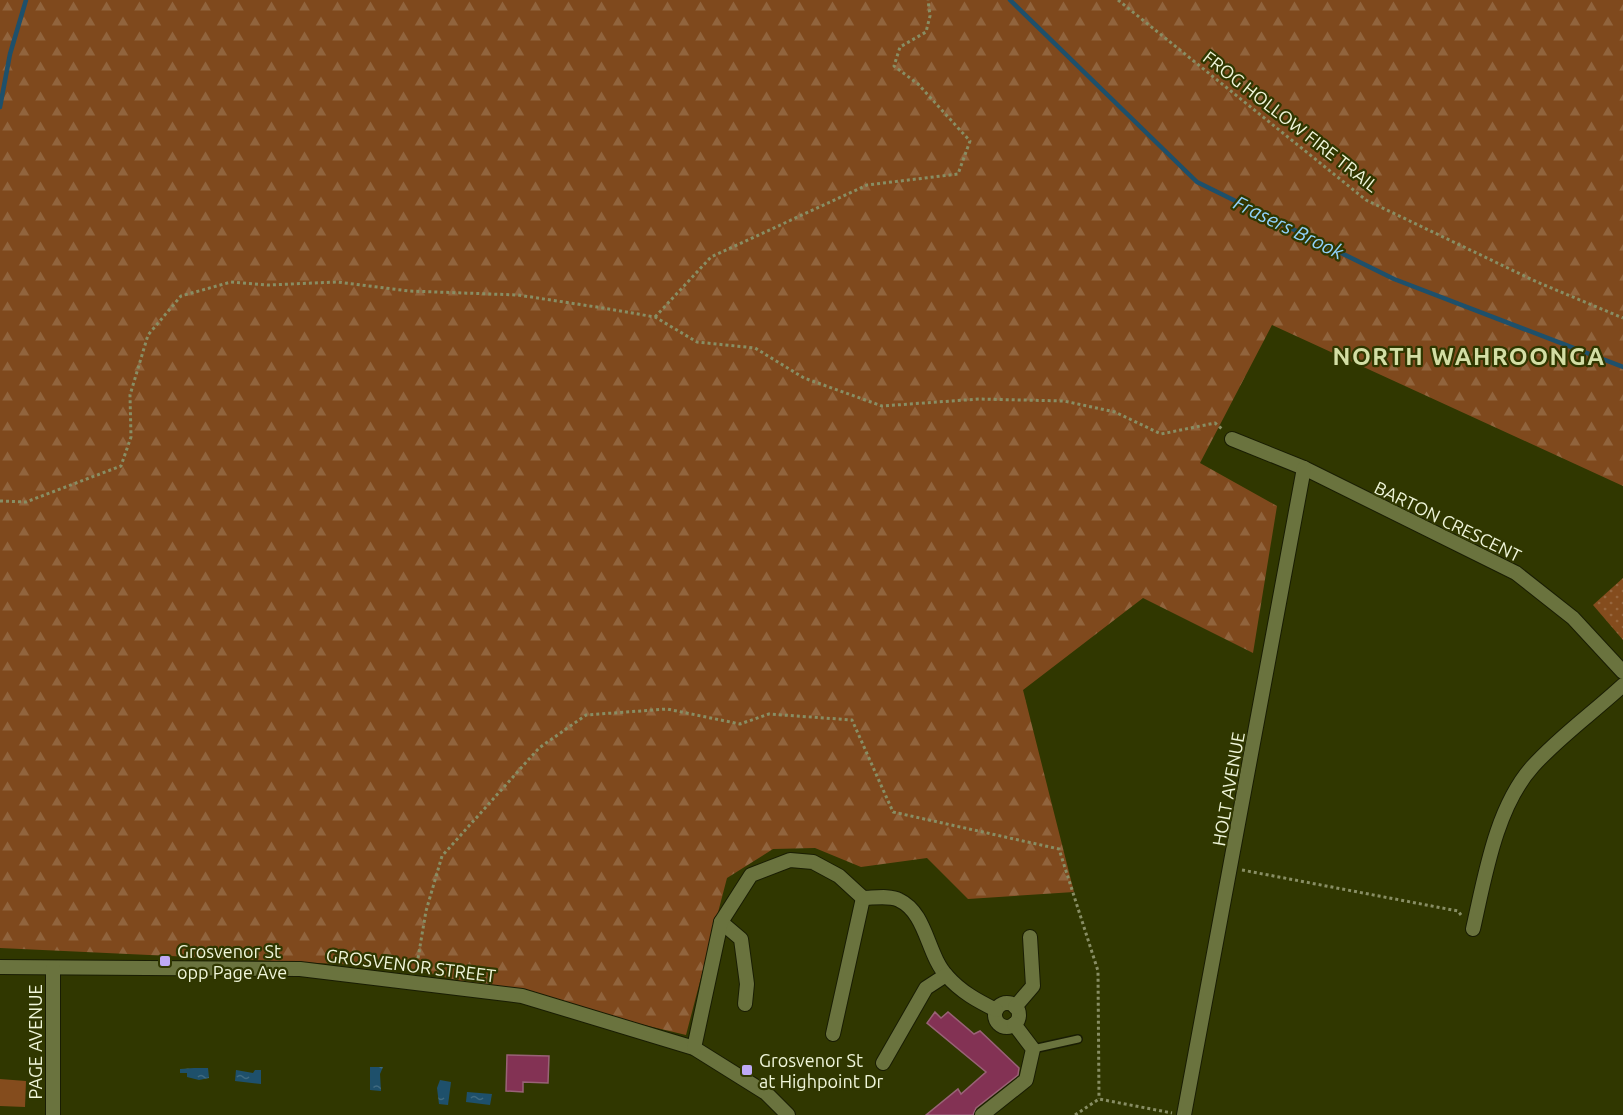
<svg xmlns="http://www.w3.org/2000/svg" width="1623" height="1115" viewBox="0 0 1623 1115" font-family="Ubuntu,sans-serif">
  <defs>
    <pattern id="green-dots" width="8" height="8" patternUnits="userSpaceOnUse" patternTransform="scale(1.5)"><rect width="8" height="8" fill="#844c1d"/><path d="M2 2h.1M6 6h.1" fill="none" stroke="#96663d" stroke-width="1.8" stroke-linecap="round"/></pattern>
    <pattern id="forest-firs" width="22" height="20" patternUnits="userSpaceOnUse" patternTransform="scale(1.5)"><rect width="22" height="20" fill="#7f491d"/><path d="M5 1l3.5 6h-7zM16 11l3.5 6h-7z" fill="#91643d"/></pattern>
    <pattern id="water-ripples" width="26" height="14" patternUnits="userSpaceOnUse" patternTransform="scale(1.5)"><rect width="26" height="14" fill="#1e506b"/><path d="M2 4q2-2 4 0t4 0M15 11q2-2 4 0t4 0" fill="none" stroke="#3f6a80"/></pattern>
  </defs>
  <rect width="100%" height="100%" fill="#303700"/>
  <polygon fill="url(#green-dots)" points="1623,578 1623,640 1593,605"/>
  <polygon fill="url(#forest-firs)" points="0,0 1623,0 1623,486 1272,325 1200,463 1277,506 1253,653 1143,598 1023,690 1074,892 968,899 927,858 861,867 815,848 773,849 727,878 686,1035 402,967 0,948"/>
  <polygon fill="#844c1d" points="0,1079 26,1081 25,1107 0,1106"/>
  <g fill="url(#water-ripples)">
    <polygon points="370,1067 383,1067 380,1074 381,1091 370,1090"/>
    <polygon points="194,1068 208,1068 209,1078 199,1080 187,1077 187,1073 180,1073 180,1069"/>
    <polygon points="236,1070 253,1073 255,1070 261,1070 261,1084 235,1081"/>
    <polygon points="440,1080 451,1082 448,1105 439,1104 437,1088"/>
    <polygon points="467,1092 492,1094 490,1105 466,1102"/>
  </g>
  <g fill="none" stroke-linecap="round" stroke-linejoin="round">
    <g stroke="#1e506b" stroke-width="4.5">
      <polyline points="1010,0 1197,182 1394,279 1623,367"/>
      <polyline points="0,107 10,54 26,0"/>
    </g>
  </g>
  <g fill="#833254" stroke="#996276" stroke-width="1.5">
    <polygon points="935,1012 941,1018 948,1012 974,1034 980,1031 1019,1068 1018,1075 976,1108 973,1115 926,1115 958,1089 961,1094 986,1072 927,1023"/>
    <polygon points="507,1055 549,1056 548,1083 523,1082 523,1092 506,1091"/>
  </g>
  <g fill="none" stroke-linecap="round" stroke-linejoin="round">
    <g stroke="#191d03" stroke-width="10">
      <polyline id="service" points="1033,1049 1078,1039"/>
    </g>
    <g stroke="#191d03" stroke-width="16">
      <g id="minor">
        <polyline points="1232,439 1304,468 1516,573 1573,618 1623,672"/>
        <polyline points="721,922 741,939 747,984 745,1004"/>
        <path d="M1473 929C1485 876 1496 807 1533 766 1560 736 1594 712 1623 685"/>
        <polyline points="0,967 300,969 522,996 694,1048 766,1093 788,1115"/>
        <polyline points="53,968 53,1115"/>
        <circle cx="1007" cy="1015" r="12"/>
        <polyline points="1015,1007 1033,986 1030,937"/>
        <polyline points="833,1034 863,898"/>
        <path d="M694 1048 721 922 751 875 790 860 813 862 839 876 863 898C873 898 890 895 899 900 927 913 927 955 947 976 961 992 978 1001 996 1010"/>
        <polyline points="883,1063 926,988 946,975"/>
        <polyline points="982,1115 1026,1080 1033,1049 1014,1024"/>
        <polyline points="1184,1115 1304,468"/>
      </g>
    </g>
    <g stroke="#888e64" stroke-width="3" stroke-dasharray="3 3" stroke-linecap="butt">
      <polyline points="1118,0 1366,200 1537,282 1623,318"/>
      <polyline points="655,317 711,257 867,185 958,174 970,141 918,84 894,66 900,47 926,32 930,16 928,0"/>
      <polyline points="0,501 26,502 121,466 131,437 130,395 148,335 181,296 231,282 268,285 337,282 409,291 518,295 603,308 655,317 697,342 755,348 804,378 882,406 979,399 1064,401 1115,412 1161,434 1215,423 1222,429"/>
      <polyline points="1242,870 1458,911 1461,915"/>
      <polyline points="416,970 426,911 442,856 539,748 586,715 667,709 740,724 769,714 852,720 893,812 1059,849 1098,971 1099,1099"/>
      <polyline points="1075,1115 1099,1099 1172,1113"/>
    </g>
    <use href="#service" stroke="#6a733e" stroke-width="7"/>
    <use href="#minor" stroke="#6a733e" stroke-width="14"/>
  </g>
  <g fill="#bea9f5" stroke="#303700" stroke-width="2">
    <rect x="159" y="955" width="12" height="12" rx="3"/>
    <rect x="741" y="1064" width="12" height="12" rx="3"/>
  </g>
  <g text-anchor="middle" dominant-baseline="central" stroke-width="4.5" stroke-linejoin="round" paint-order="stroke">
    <g font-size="18" fill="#f0f6da" stroke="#303700">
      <text transform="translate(1291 121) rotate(38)">FROG HOLLOW FIRE TRAIL</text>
      <text transform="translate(1448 521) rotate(26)">BARTON CRESCENT</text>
      <text transform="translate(1228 789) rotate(-80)">HOLT AVENUE</text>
      <text transform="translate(411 965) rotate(7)">GROSVENOR STREET</text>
      <text transform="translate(35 1042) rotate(-90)">PAGE AVENUE</text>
    </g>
    <g font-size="18" fill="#f0f6da" stroke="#303700" text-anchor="start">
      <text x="177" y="951">Grosvenor St<tspan x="177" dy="21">opp Page Ave</tspan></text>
      <text x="759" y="1060">Grosvenor St<tspan x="759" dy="21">at Highpoint Dr</tspan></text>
    </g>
    <g font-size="20" font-style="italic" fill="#90d2fb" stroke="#303700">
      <text transform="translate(1289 227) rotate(26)">Frasers Brook</text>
    </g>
    <g font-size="24" font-weight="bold" letter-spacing="1.5" fill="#d3dea5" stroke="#303700">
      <text x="1469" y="356">NORTH WAHROONGA</text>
    </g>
  </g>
</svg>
